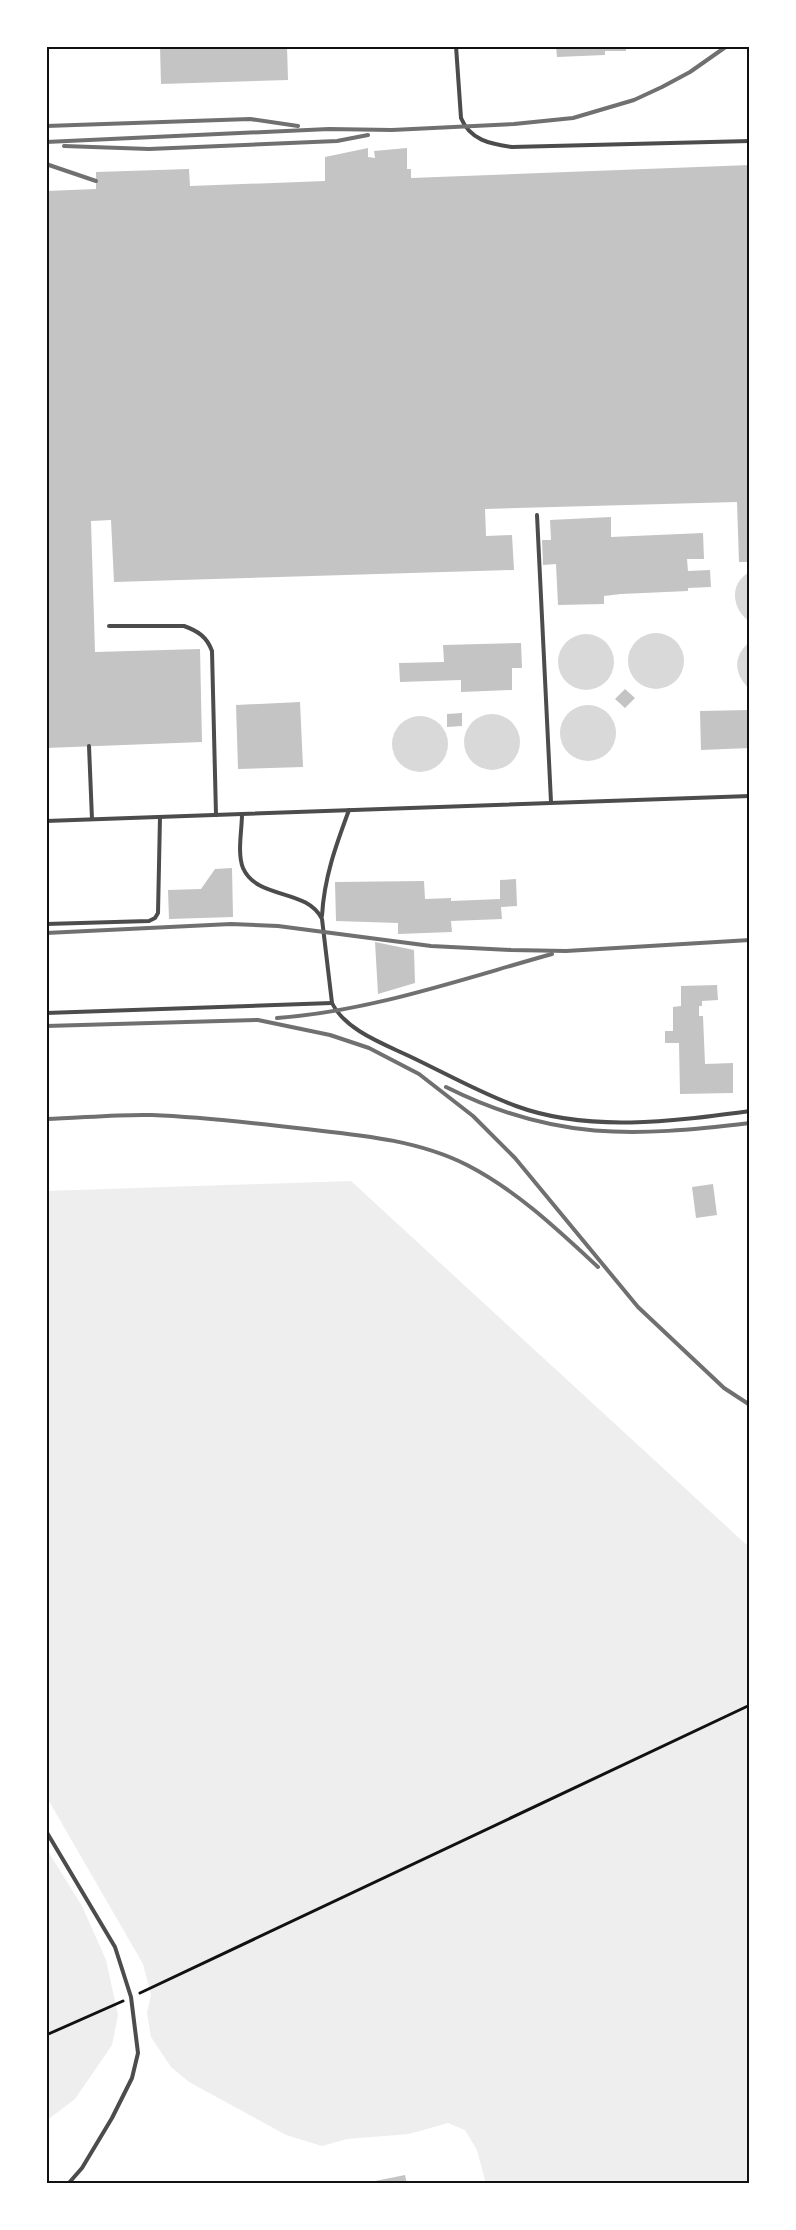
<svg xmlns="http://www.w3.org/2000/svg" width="796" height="2230" viewBox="0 0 796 2230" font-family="'Golos Text',sans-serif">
  <rect width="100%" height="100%" fill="#fff"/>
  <g fill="#eee">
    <polygon points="351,1181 750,1548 750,2184 486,2184 477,2150 465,2130 448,2123 409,2134 347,2139 322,2146 286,2135 189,2082 171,2067 151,2037 147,2013 151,1995 143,1964 46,1796 46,1191"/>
    <polygon points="46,1848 82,1906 106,1960 118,2015 112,2045 75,2099 46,2121"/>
  </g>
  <g fill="#d9d9d9">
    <path d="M750 572V622C732 610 728 583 750 572Z"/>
    <circle cx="656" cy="661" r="28"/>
    <circle cx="586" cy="662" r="28"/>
    <path d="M750 642V689C734 676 732 655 750 642Z"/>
    <circle cx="588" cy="733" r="28"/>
    <circle cx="492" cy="742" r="28"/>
    <circle cx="420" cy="744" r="28"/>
  </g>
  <g fill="#c4c4c4">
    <polygon points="160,46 287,46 288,80 161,84"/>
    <polygon points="556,46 626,46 626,51 605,51 605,55 557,57"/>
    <polygon points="368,148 368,157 375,158 374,151 407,148 407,169 411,169 411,178 750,165 750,562 739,562 737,502 485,509 486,536 512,535 514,570 114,582 111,520 91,521 95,652 200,649 202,742 46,748 46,191 96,189 96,172 189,169 190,186 325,181 325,157"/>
    <polygon points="611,517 611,537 703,533 704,559 687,559 688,571 710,570 711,587 688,588 688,591 621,594 604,596 604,604 558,605 556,564 543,565 542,540 551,540 550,520"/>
    <polygon points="521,643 522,668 512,668 512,690 461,692 461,680 400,682 399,663 444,662 443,645"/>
    <polygon points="625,689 635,698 625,708 615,699"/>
    <polygon points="300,702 303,767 238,769 236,705"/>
    <polygon points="750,710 750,748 701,750 700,711"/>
    <polygon points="462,713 462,726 447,727 447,714"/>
    <polygon points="232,868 233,917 169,919 168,890 201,889 215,869"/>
    <polygon points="516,879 517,906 501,907 502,919 451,921 452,932 398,934 398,923 336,921 335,882 424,881 425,899 451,898 451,901 500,899 500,880"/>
    <polygon points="375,942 414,950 415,983 378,994"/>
    <polygon points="717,985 718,1000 702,1001 702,1006 699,1006 699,1016 703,1016 705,1064 733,1063 733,1093 680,1094 679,1043 665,1043 665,1031 673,1031 673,1007 681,1006 681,986"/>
    <polygon points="713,1184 717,1215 696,1218 692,1187"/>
    <polygon points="405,2175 407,2184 365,2184 365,2183"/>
  </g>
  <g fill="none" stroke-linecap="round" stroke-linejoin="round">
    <g stroke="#111" stroke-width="3">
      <polyline points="140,1993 750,1705"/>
      <polyline points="46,2035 123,2001"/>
    </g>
    <g stroke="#4c4c4c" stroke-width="4">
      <path d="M456 46 461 118C470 140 490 144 512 147L750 141"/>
      <polyline points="537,515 551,802"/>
      <path d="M109 626H184C198 631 207 637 212 651L216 815"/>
      <polyline points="89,746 92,819"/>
      <path d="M242 814C242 830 237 853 243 868 257 900 307 888 322 919L332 1003C345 1030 384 1044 409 1056 445 1073 480 1093 516 1106 589 1133 675 1121 750 1111"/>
      <polyline points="46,821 750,796"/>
      <path d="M322 916C324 878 336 845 349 810"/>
      <polyline points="46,924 149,921 155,918 158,913 160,817"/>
      <polyline points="46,1013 332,1003"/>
      <polyline points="46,1831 115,1947 131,1997 138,2053 132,2078 112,2118 82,2168 68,2184"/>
    </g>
    <g stroke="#707070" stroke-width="4">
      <polyline points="46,126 250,119 298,126"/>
      <polyline points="46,142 329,129 392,130 514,124 573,118 634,100 662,87 690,72 727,46"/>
      <polyline points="64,146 149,149 337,141 368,135"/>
      <polyline points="46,164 96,181"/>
      <polyline points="46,933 231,924 278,926 431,946 511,950 566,951 750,940"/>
      <path d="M277 1018C371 1011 462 979 552 954"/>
      <polyline points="46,1026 258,1020 330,1035 369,1048 419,1074 473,1116 515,1158 638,1307 724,1388 750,1405"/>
      <path d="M446 1087C554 1141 633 1137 750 1123"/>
      <path d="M46 1119C81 1118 117 1114 152 1115 203 1117 255 1123 306 1129 360 1135 418 1140 467 1165 516 1190 558 1230 598 1267"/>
    </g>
  </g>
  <rect width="796" height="2230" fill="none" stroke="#ffffff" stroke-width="95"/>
  <rect x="48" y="48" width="700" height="2134" fill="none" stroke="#111" stroke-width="2"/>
</svg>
